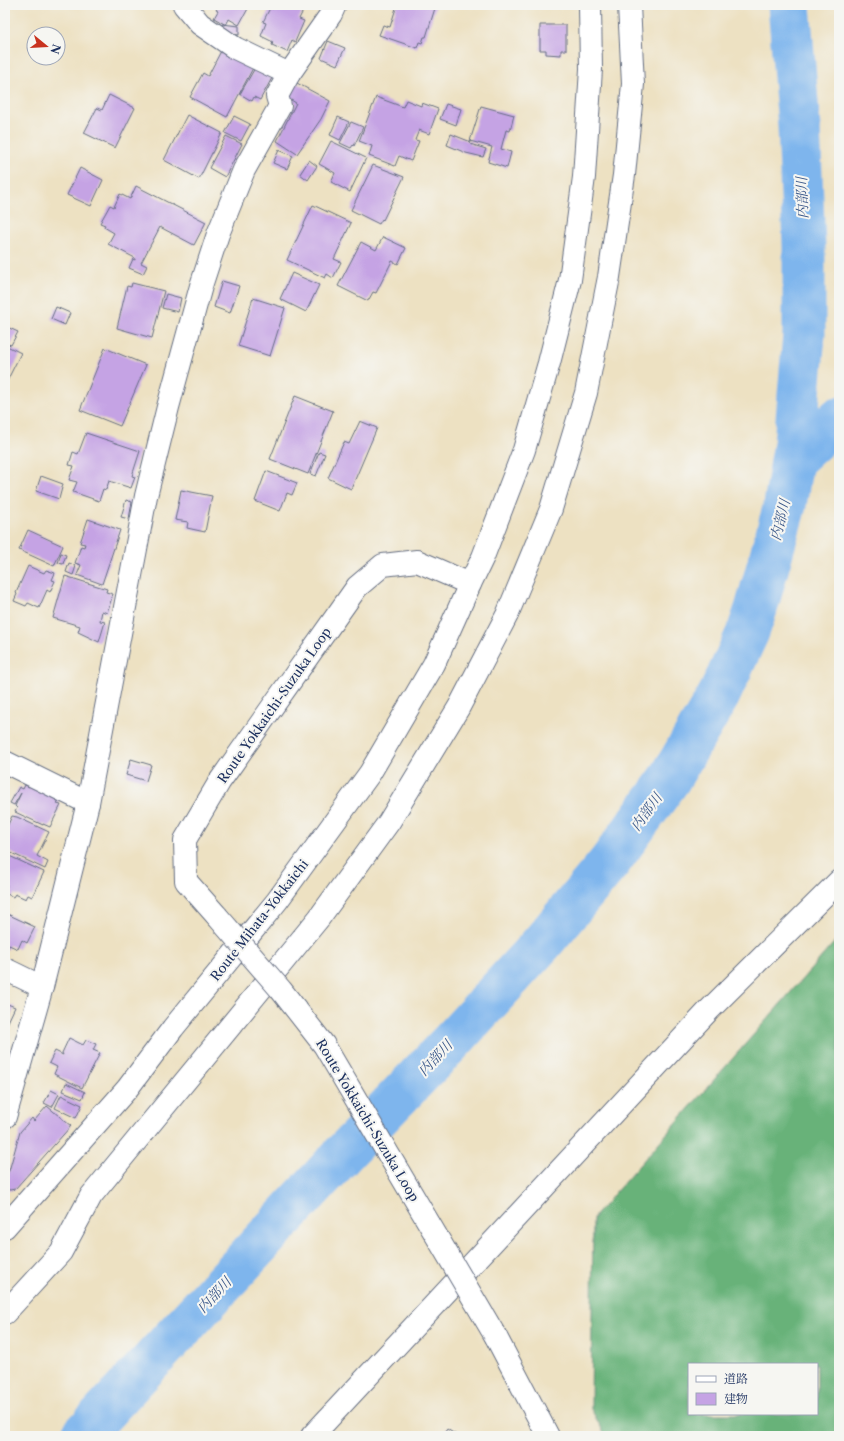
<svg xmlns="http://www.w3.org/2000/svg" width="844" height="1441" viewBox="0 0 844 1441" font-family="'Libre Caslon Text','Noto Serif JP',serif">
  <rect width="100%" height="100%" fill="#f6f6f2"/>
  <filter id="ink" filterUnits="userSpaceOnUse"><feTurbulence type="fractalNoise" baseFrequency=".025" numOctaves="2"/><feDisplacementMap in="SourceGraphic" scale="8" xChannelSelector="R" yChannelSelector="G"/><feConvolveMatrix kernelMatrix="1 2 1 2 8 2 1 2 1" color-interpolation-filters="sRGB"/></filter>
  <filter id="wash" filterUnits="userSpaceOnUse"><feTurbulence type="fractalNoise" baseFrequency=".012" numOctaves="4" result="noise"/><feDisplacementMap in="SourceGraphic" scale="16" xChannelSelector="R" yChannelSelector="G"/><feGaussianBlur stdDeviation="0.9" result="paint"/><feColorMatrix in="noise" values="0 0 0 0 0 0 0 0 0 0 0 0 0 0 0 0 0 1.4 0 .05"/><feComposite in="paint" operator="in"/></filter>
  <g filter="url(#wash)">
    <rect width="100%" height="100%" fill="#ede1c2"/>
    <path fill="#68b279" stroke="#42706c" fill-rule="evenodd" d="M839 937V1436H606L591 1409 593 1218ZM689 1364H817V1414H689Z"/>
    <g fill="none" stroke-linecap="round" stroke-linejoin="round">
      <g stroke="#7eb5ed" stroke-width="43">
        <polyline points="792,461 839,418"/>
        <polyline points="82,1436 347,1150 455,1038 542,943 609,863 669,780 719,695 748,632 756,609 785,505 795,443 804,334 804,246 799,126 789,5"/>
      </g>
    </g>
    <g id="blocks">
      <g fill="#c5a3e4">
        <polygon points="219,5 250,5 239,25 229,19 226,25 214,18 218,11 216,10"/>
        <polygon points="274,5 299,5 305,7 299,19 304,21 295,42 292,40 287,52 272,45 273,42 261,36 266,23 263,22 270,8 272,9"/>
        <polygon points="397,5 436,5 426,37 424,37 422,43 419,42 417,48 379,35 383,25 390,27"/>
        <polygon points="222,24 239,26 239,35 228,34 222,31"/>
        <polygon points="540,25 566,25 566,50 561,50 561,55 546,54 546,50 540,50"/>
        <polygon points="328,41 345,48 337,65 321,58"/>
        <polygon points="221,51 253,68 227,117 190,97 203,73 208,76"/>
        <polygon points="255,68 272,78 260,100 254,97 252,101 240,94"/>
        <polygon points="295,82 330,101 321,119 297,154 277,141 296,103 286,97"/>
        <polygon points="109,95 135,108 115,148 84,133 97,108 102,110"/>
        <polygon points="376,97 403,107 406,100 421,106 422,103 438,109 429,134 419,130 415,140 419,141 411,161 399,156 395,166 369,156 372,146 359,141"/>
        <polygon points="446,104 461,109 456,125 440,119"/>
        <polygon points="481,106 514,115 510,131 506,130 501,149 511,152 507,168 488,162 492,147 470,141"/>
        <polygon points="187,115 222,133 199,179 164,160"/>
        <polygon points="234,116 250,124 241,141 225,133"/>
        <polygon points="338,117 349,122 340,140 330,135"/>
        <polygon points="351,122 363,127 354,146 353,145 351,148 340,143"/>
        <polygon points="451,134 471,142 470,144 486,149 483,157 466,153 447,145"/>
        <polygon points="226,136 242,144 225,177 209,168"/>
        <polygon points="331,141 366,158 350,192 331,182 335,173 319,164"/>
        <polygon points="279,150 293,156 287,169 273,163"/>
        <polygon points="309,160 317,166 308,180 300,174"/>
        <polygon points="373,165 404,177 383,220 382,219 379,224 351,210"/>
        <polygon points="80,168 103,180 91,206 67,195"/>
        <polygon points="136,186 206,222 194,245 160,227 141,263 147,266 143,274 129,268 133,259 135,260 135,258 108,244 114,233 104,227 105,225 100,223 110,205 114,207 120,194 130,199"/>
        <polygon points="313,205 351,223 334,259 341,262 333,278 327,274 325,278 287,260"/>
        <polygon points="383,237 406,248 398,264 392,261 376,293 373,292 368,301 338,286 361,242 376,250"/>
        <polygon points="292,273 319,285 306,312 280,299"/>
        <polygon points="222,281 239,286 230,313 214,307"/>
        <polygon points="132,283 164,291 152,338 117,328 127,286 131,287"/>
        <polygon points="166,294 181,298 178,312 162,308"/>
        <polygon points="253,298 285,308 270,356 238,346"/>
        <polygon points="56,307 70,313 65,325 51,319"/>
        <polygon points="5,326 18,332 11,345 5,343"/>
        <polygon points="5,345 21,353 5,385"/>
        <polygon points="105,348 146,365 120,426 80,410"/>
        <polygon points="295,396 333,411 308,474 270,459"/>
        <polygon points="360,421 377,428 351,489 328,478 344,442 349,444"/>
        <polygon points="86,433 140,451 132,476 135,477 131,488 109,481 106,490 103,489 99,501 73,492 77,482 69,480 74,466 69,465 73,452 78,454"/>
        <polygon points="319,452 325,454 316,476 310,474"/>
        <polygon points="266,471 297,483 292,495 287,493 280,511 255,501"/>
        <polygon points="41,476 63,484 59,499 36,491"/>
        <polygon points="181,490 212,496 205,532 187,528 188,522 175,520"/>
        <polygon points="126,500 132,502 129,519 121,517"/>
        <polygon points="88,519 120,530 102,584 77,575 81,565 75,563 81,546 84,547 85,544 80,543"/>
        <polygon points="28,530 63,546 54,566 19,550"/>
        <polygon points="61,553 66,555 63,564 58,563"/>
        <polygon points="69,563 76,566 73,575 66,572"/>
        <polygon points="28,566 44,573 46,570 55,573 52,580 55,581 50,592 47,590 39,608 28,603 26,606 14,601 17,594 16,593"/>
        <polygon points="65,576 107,589 106,592 113,594 107,613 102,611 100,621 105,622 99,642 78,632 80,626 53,618"/>
        <polygon points="131,759 151,765 146,781 126,775"/>
        <polygon points="25,785 29,787 30,785 59,799 57,804 61,805 50,827 43,824 43,825 15,812 17,808 15,806 21,793 14,805 10,803 19,787 23,789"/>
        <polygon points="12,816 17,817 49,832 37,856 48,862 45,869 5,850 5,831"/>
        <polygon points="5,854 44,872 32,897 28,895 26,899 15,894 13,897 5,893 7,885 5,884"/>
        <polygon points="5,913 35,927 27,943 22,940 18,949 9,945 7,950 5,949"/>
        <polygon points="5,1003 15,1007 7,1024 5,1023"/>
        <polygon points="69,1038 83,1045 86,1040 96,1044 93,1050 100,1053 82,1088 54,1074 57,1067 49,1063 55,1051 63,1055 62,1053"/>
        <polygon points="66,1083 85,1092 82,1099 63,1091"/>
        <polygon points="51,1090 59,1094 52,1107 44,1103"/>
        <polygon points="61,1095 82,1105 76,1118 55,1108"/>
        <polygon points="47,1106 71,1126 15,1189 10,1190 6,1189 5,1188 5,1176 9,1171 20,1132 32,1118 34,1121"/>
        <polygon points="447,1429 458,1436 442,1436"/>
      </g>
    </g>
  </g>
  <g filter="url(#ink)">
    <use href="#blocks" fill-opacity="0" stroke="#646d81" stroke-width="1"/>
    <g fill="none" stroke-linecap="round" stroke-linejoin="round">
      <g stroke="#646d81" stroke-width="24">
        <g id="minor">
          <polyline points="184,5 200,24 235,48 289,74"/>
          <polyline points="5,762 88,803"/>
          <polyline points="5,969 42,987"/>
          <polyline points="5,1313 61,1252 91,1196 319,918 389,822 459,707 507,615 551,509 586,393 609,277 624,175 633,84 629,5"/>
          <polyline points="312,1436 709,1010 839,881"/>
        </g>
      </g>
      <g stroke="#646d81" stroke-width="24">
        <polyline id="tertiary" points="5,1117 42,987 88,803 146,496 168,407 201,286 218,234 244,170 280,106 277,96 289,74 331,14 335,5"/>
      </g>
      <g stroke="#646d81" stroke-width="24">
        <polyline id="secondary" points="5,1227 127,1089 173,1028 277,901 370,773 434,664 470,584"/>
      </g>
      <g stroke="#646d81" stroke-width="24">
        <g id="primary">
          <polyline points="217,916 186,881 185,840 220,781 357,587 383,565 417,561 470,584 483,557 524,450 549,363 570,280 584,177 591,69 590,5"/>
          <polyline points="496,1337 548,1436"/>
        </g>
      </g>
      <use href="#minor" stroke="#fff" stroke-width="22"/>
      <use href="#tertiary" stroke="#fff" stroke-width="22"/>
      <use href="#secondary" stroke="#fff" stroke-width="22"/>
      <use href="#primary" stroke="#fff" stroke-width="22"/>
      <g stroke="#646d81" stroke-width="24" stroke-linecap="butt">
        <polyline id="primary-bridge" points="217,916 281,990 324,1045 496,1337"/>
      </g>
      <use href="#primary-bridge" stroke="#fff" stroke-width="22"/>
    </g>
  </g>
  <g text-anchor="middle" dominant-baseline="central" stroke-width="4" stroke-linejoin="round" paint-order="stroke">
    <g font-size="13" fill="#1b2f5e" stroke="#f6f6f2">
      <text transform="translate(274 705) rotate(-55)">Route Yokkaichi-Suzuka Loop</text>
      <text transform="translate(259 920) rotate(-52)">Route Mihata-Yokkaichi</text>
      <text transform="translate(368 1120) rotate(59)">Route Yokkaichi-Suzuka Loop</text>
    </g>
    <g font-size="14" font-style="italic" fill="#395789" stroke="#f6f6f2">
      <text transform="translate(802 198) rotate(-92)">内部川</text>
      <text transform="translate(780 520) rotate(-76)">内部川</text>
      <text transform="translate(646 812) rotate(-54)">内部川</text>
      <text transform="translate(435 1058) rotate(-47)">内部川</text>
      <text transform="translate(214 1295) rotate(-47)">内部川</text>
    </g>
  </g>
  <rect width="844" height="1441" fill="none" stroke="#f6f6f2" stroke-width="20"/>
  <rect x="688" y="1363" width="130" height="52" fill="#f6f6f2" stroke="#9ea6b7"/>
  <rect x="696" y="1376" width="20" height="6" fill="#ffffff" stroke="#9ea6b7"/>
  <text x="724" y="1383" font-size="12" fill="#1b2f5e">道路</text>
  <rect x="696" y="1393" width="20" height="12" fill="#c5a3e4" stroke="#9ea6b7"/>
  <text x="724" y="1403" font-size="12" fill="#1b2f5e">建物</text>
  <g transform="translate(46 46) rotate(108)"><circle r="19" fill="#f6f6f2" stroke="#9ea6b7"/>
  <path d="M0-3L7 15L0 10L-7 15Z" fill="#c8321e"/>
  <text y="-6" font-size="11" font-weight="bold" text-anchor="middle" fill="#1b2f5e">N</text>
  </g>
</svg>
